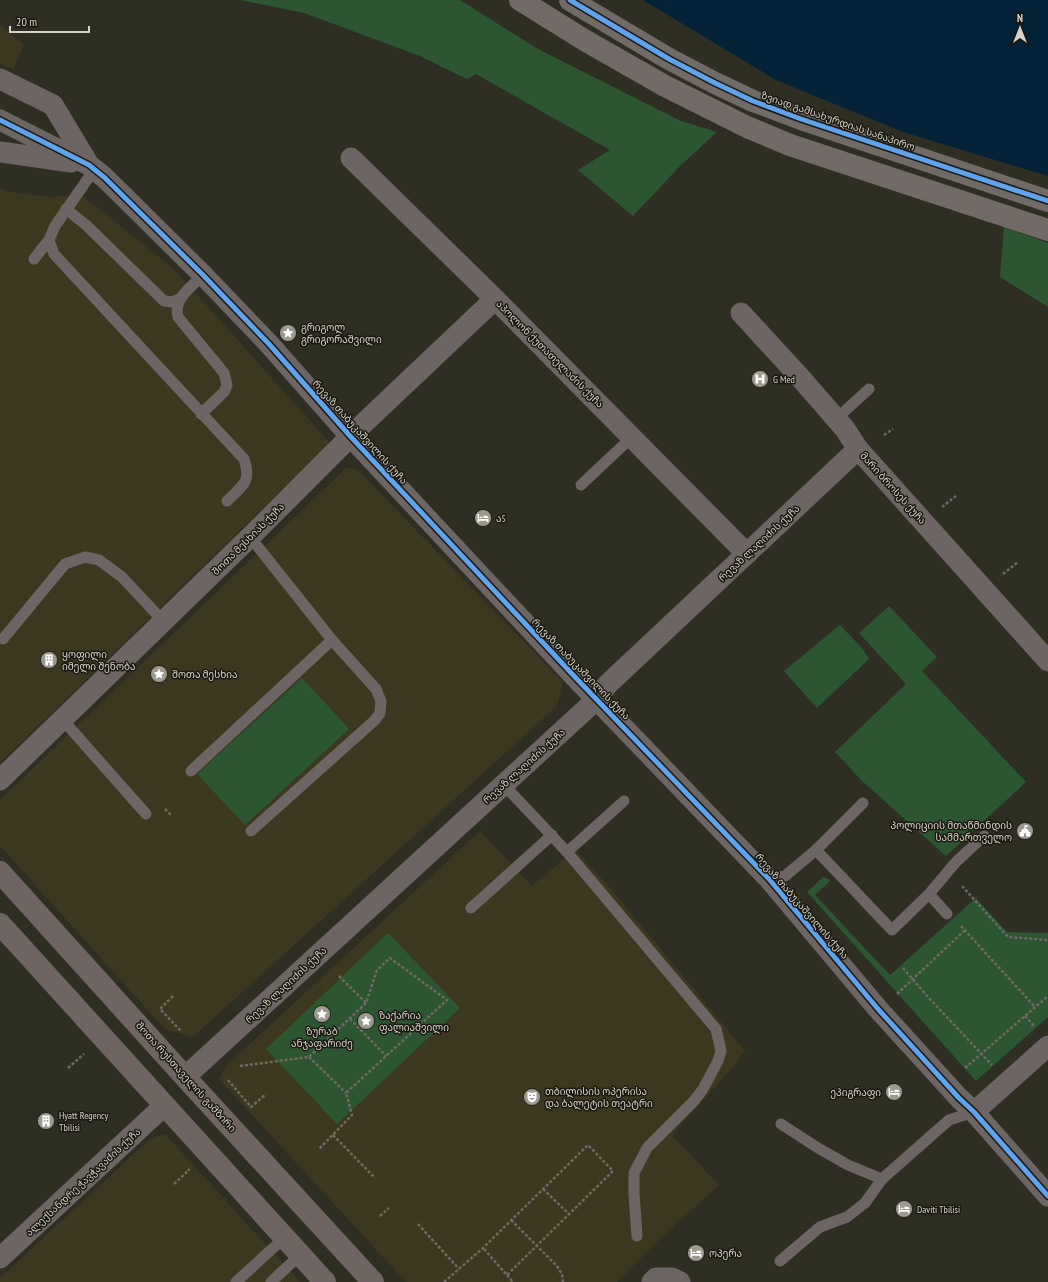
<svg xmlns="http://www.w3.org/2000/svg" width="1048" height="1282" viewBox="0 0 1048 1282" font-family="'PT Sans Narrow','Noto Sans Georgian',sans-serif">
  <rect width="100%" height="100%" fill="#2f2e23"/>
  <g fill="#3c3820">
    <polygon points="0,25 24,45 13,69 0,64"/>
    <polygon points="0,188 9,192 49,197 82,195 174,269 330,443 0,763"/>
    <polygon points="346,468 357,469 563,682 557,706 193,1037 165,1029 0,846 0,800"/>
    <polygon points="480,831 532,886 575,850 606,883 745,1051 732,1068 672,1135 719,1185 660,1239 617,1282 406,1282 219,1079 226,1066"/>
    <polygon points="165,1134 300,1282 0,1282 0,1278 151,1138"/>
  </g>
  <g fill="#2c5632">
    <polygon points="240,0 460,0 538,49 681,121 717,132 681,165 633,216 578,170 610,150 476,74 467,79 420,56 304,13"/>
    <polygon points="1004,227 1048,243 1048,307 1000,277"/>
    <polygon points="889,606 937,657 922,671 1026,782 946,856 862,781 835,752 906,684 859,633"/>
    <polygon points="840,625 862,648 869,659 817,708 784,671"/>
    <polygon points="302,678 349,729 245,825 197,774"/>
    <polygon points="823,877 831,880 815,895 890,975 976,898 1007,932 1048,933 1048,1017 976,1081 807,892"/>
    <polygon points="388,933 460,1008 337,1124 266,1049"/>
  </g>
  <polygon fill="#042237" points="643,0 1048,0 1048,176 903,132 776,80"/>
  <g fill="none" stroke-linecap="round" stroke-linejoin="round">
    <g stroke="#6f6a65" stroke-width="2.5" stroke-dasharray="3 2" stroke-linecap="butt">
      <polyline points="884,435 893,429"/>
      <polyline points="942,507 956,496"/>
      <polyline points="1003,574 1018,562"/>
      <polyline points="165,809 171,815"/>
      <polyline points="962,886 1008,937 1048,940"/>
      <polyline points="961,926 1035,1007"/>
      <polyline points="903,968 927,996 992,1065"/>
      <polyline points="339,976 366,1003"/>
      <polyline points="897,994 965,930"/>
      <polyline points="173,996 160,1009 181,1031"/>
      <polyline points="1025,1016 1034,1026"/>
      <polyline points="350,1019 386,1056"/>
      <polyline points="309,1057 346,1093"/>
      <polyline points="240,1066 309,1057 366,1003 377,970 390,958 447,1000 346,1093 352,1115 319,1149"/>
      <polyline points="68,1068 84,1054"/>
      <polyline points="965,1068 1048,996"/>
      <polyline points="228,1080 251,1107 266,1094"/>
      <polyline points="333,1135 375,1178"/>
      <polyline points="174,1184 189,1170 188,1169"/>
      <polyline points="543,1189 569,1214"/>
      <polyline points="380,1216 389,1208"/>
      <polyline points="511,1220 557,1266 562,1274 563,1282"/>
      <polyline points="418,1224 459,1269"/>
      <polyline points="507,1275 513,1282"/>
      <polyline points="444,1282 483,1248 588,1145 613,1171 507,1275 483,1248"/>
    </g>
    <g stroke="#6d6564" stroke-width="11">
      <path d="M94 170 55 226 49 240 54 254 244 459C252 482 242 486 227 501"/>
      <polyline points="66,209 86,225 164,301 172,302 179,299"/>
      <polyline points="34,259 49,240"/>
      <path d="M201 414 224 392 227 385 224 373 178 317C173 299 191 287 203 275"/>
      <polyline points="836,419 869,389"/>
      <polyline points="581,485 632,437"/>
      <polyline points="250,537 332,640 376,689 381,701 380,713 375,720 251,831"/>
      <polyline points="3,639 65,564 85,557 99,560 122,577 164,622"/>
      <polyline points="63,720 146,814"/>
      <polyline points="191,771 332,640"/>
      <polyline points="504,785 567,852 716,1029 721,1051 718,1061 703,1089 694,1101 647,1148 634,1173 634,1194 637,1236"/>
      <polyline points="816,850 892,930 929,894 956,862 984,836"/>
      <polyline points="567,852 624,801"/>
      <polyline points="769,879 785,876 816,850 863,803"/>
      <polyline points="929,894 947,914"/>
      <polyline points="471,908 552,835"/>
      <polyline points="781,1124 818,1148 848,1165 882,1179 949,1120 974,1112"/>
      <polyline points="780,1261 820,1227 847,1217 865,1203 882,1179"/>
      <polyline points="236,1282 284,1238"/>
      <polyline points="271,1282 300,1255"/>
    </g>
    <g stroke="#6d6564" stroke-width="21">
      <polyline points="0,79 53,105 89,165"/>
      <polyline points="0,120 89,165 105,178 203,275 269,344 351,437 575,677 769,879 878,1009 959,1098 974,1112 1048,1196"/>
      <polyline points="0,152 71,162"/>
      <polyline points="351,158 495,299 747,554"/>
      <polyline points="741,313 798,375 845,429 858,449 1048,661"/>
      <polyline points="0,780 250,537 365,422 495,299"/>
      <polyline points="185,1077 597,699 607,685 858,449"/>
      <polyline points="974,1112 1048,1046"/>
      <polyline points="0,1258 165,1105"/>
      <polyline points="652,1282 656,1278 672,1278 680,1282"/>
    </g>
    <g stroke="#6e6462" stroke-width="22">
      <polyline points="0,872 185,1077 373,1282"/>
      <polyline points="0,924 325,1282"/>
    </g>
    <g stroke="#716a67" stroke-width="22">
      <polyline points="520,0 586,41 665,86 747,127 790,145 1048,230"/>
      <polyline points="570,0 669,59 715,83 753,101 801,119 1048,201"/>
    </g>
    <g stroke="#1a1810" stroke-width="8">
      <g id="cycleway">
        <polyline points="570,0 669,59 715,83 753,101 801,119 1048,201"/>
        <polyline points="0,120 89,165 105,178 203,275 269,344 351,437 575,677 769,879 878,1009 959,1098 974,1112 1048,1196"/>
      </g>
    </g>
    <use href="#cycleway" stroke="#60a3ed" stroke-width="5"/>
  </g>
  <defs>
    <g id="sight-disc" transform="scale(0.9)"><circle r="9.5" fill="#9c9a8e" stroke="#1a1810"/><path d="M0-6L1.8-2.2L6-1.7L2.9 1.2L3.7 5.4L0 3.3L-3.7 5.4L-2.9 1.2L-6-1.7L-1.8-2.2Z" fill="#fff"/></g>
    <g id="hospital-disc" transform="scale(0.9)"><circle r="9.5" fill="#9c9a8e" stroke="#1a1810"/><path d="M-5-5h3v3.5h4V-5h3V5h-3V1.5h-4V5h-3Z" fill="#fff"/></g>
    <g id="hotel-disc" transform="scale(0.9)"><circle r="9.5" fill="#9c9a8e" stroke="#1a1810"/><path d="M-6-4.5h1.5V1H6V5H4.5V3h-9V5H-6ZM-4 0a1.8 1.8 0 1 1 3.6 0ZM.5 0V-2.5h3Q6-2.5 6 0Z" fill="#fff"/></g>
    <g id="building-disc" transform="scale(0.9)"><circle r="9.5" fill="#9c9a8e" stroke="#1a1810"/><path d="M-4-6H4V6H1V3H-1V6H-4ZM-2.5-4.3h1.7v1.8h-1.7ZM.8-4.3h1.7v1.8H.8ZM-2.5-1h1.7V.8h-1.7ZM.8-1h1.7V.8H.8Z" fill="#fff"/></g>
    <g id="civic-disc" transform="scale(0.9)"><circle r="9.5" fill="#9c9a8e" stroke="#1a1810"/><path d="M-.6-6.5H3V-4.5H.6V-3L4-1V1h2V6H-6V1h2V-1L-.6-3ZM-1.2 2.5V6h2.4V2.5Z" fill="#fff"/></g>
    <g id="theatre-disc" transform="scale(0.9)"><circle r="9.5" fill="#9c9a8e" stroke="#1a1810"/><path d="M-5-5.5Q0-4 5-5.5V0Q5 5 0 6Q-5 5-5 0ZM-3.3-2.5H-1v1.5H-3.3ZM1-2.5H3.3v1.5H1ZM-2.8 1Q0 5.5 2.8 1Z" fill="#fff"/></g>
  </defs>
  <g fill-rule="evenodd">
    <use href="#sight-disc" x="288" y="333"/>
    <use href="#hospital-disc" x="760" y="379"/>
    <use href="#hotel-disc" x="483" y="518"/>
    <use href="#building-disc" x="49" y="660"/>
    <use href="#sight-disc" x="159" y="674"/>
    <use href="#civic-disc" x="1025" y="831"/>
    <use href="#sight-disc" x="322" y="1014"/>
    <use href="#sight-disc" x="366" y="1021"/>
    <use href="#hotel-disc" x="894" y="1092"/>
    <use href="#theatre-disc" x="532" y="1097"/>
    <use href="#building-disc" x="46" y="1121"/>
    <use href="#hotel-disc" x="904" y="1209"/>
    <use href="#hotel-disc" x="696" y="1253"/>
  </g>
  <g text-anchor="middle" dominant-baseline="central" stroke-width="3" stroke-linejoin="round" paint-order="stroke">
    <g font-size="10" fill="#d6d4c8" stroke="#1a1810">
      <text transform="translate(838 121) rotate(19)">ზვიად გამსახურდიას სანაპირო</text>
      <text transform="translate(550 354) rotate(45)">აპოლონ ქუთათელაძის ქუჩა</text>
      <text transform="translate(360 432) rotate(48)">რევაზ თაბუკაშვილის ქუჩა</text>
      <text transform="translate(893 488) rotate(48)">მარი ბროსეს ქუჩა</text>
      <text transform="translate(248 539) rotate(-45)">შოთა მესხიას ქუჩა</text>
      <text transform="translate(759 543) rotate(-43)">რევაზ ლაღიძის ქუჩა</text>
      <text transform="translate(581 669) rotate(46)">რევაზ თაბუკაშვილის ქუჩა</text>
      <text transform="translate(524 766) rotate(-42)">რევაზ ლაღიძის ქუჩა</text>
      <text transform="translate(802 906) rotate(49)">რევაზ თაბუკაშვილის ქუჩა</text>
      <text transform="translate(286 985) rotate(-43)">რევაზ ლაღიძის ქუჩა</text>
      <text transform="translate(186 1077) rotate(48)">შოთა რუსთაველის გამზირი</text>
      <text transform="translate(83 1182) rotate(-43)">ალექსანდრე ჭავჭავაძის ქუჩა</text>
    </g>
    <g font-size="10" fill="#d6d4c8" stroke="#1a1810" text-anchor="start">
      <text x="301" y="327">გრიგოლ<tspan x="301" dy="12">გრიგორაშვილი</tspan></text>
      <text x="773" y="379">G Med</text>
      <text x="496" y="518">ა5</text>
      <text x="62" y="654">ყოფილი<tspan x="62" dy="12">იმელი შენობა</tspan></text>
      <text x="172" y="674">შოთა მესხია</text>
      <text x="1012" y="825" text-anchor="end">პოლიციის მთაწმინდის<tspan x="1012" dy="12">სამმართველო</tspan></text>
      <text x="379" y="1015">ზაქარია<tspan x="379" dy="12">ფალიაშვილი</tspan></text>
      <text x="322" y="1031" text-anchor="middle">ზურაბ<tspan x="322" dy="12">ანჯაფარიძე</tspan></text>
      <text x="545" y="1091">თბილისის ოპერისა<tspan x="545" dy="12">და ბალეტის თეატრი</tspan></text>
      <text x="881" y="1092" text-anchor="end">ეპიგრაფი</text>
      <text x="59" y="1115">Hyatt Regency<tspan x="59" dy="12">Tbilisi</tspan></text>
      <text x="917" y="1209">Daviti Tbilisi</text>
      <text x="709" y="1253">ოპერა</text>
    </g>
  </g>
  <g transform="translate(1020 28)" stroke="#1a1810" stroke-width="3" paint-order="stroke">
  <path d="M0-3L7 15L0 10L-7 15Z" fill="#d6d4c8"/>
  <text y="-6" font-size="11" font-weight="bold" text-anchor="middle" fill="#d6d4c8">N</text>
  </g>
  <path d="M10 26v6h79v-6" fill="none" stroke="#d6d4c8" stroke-width="2"/>
  <text x="16" y="26" font-size="12" fill="#d6d4c8" stroke="#1a1810" stroke-width="3" paint-order="stroke">20 m</text>
</svg>
